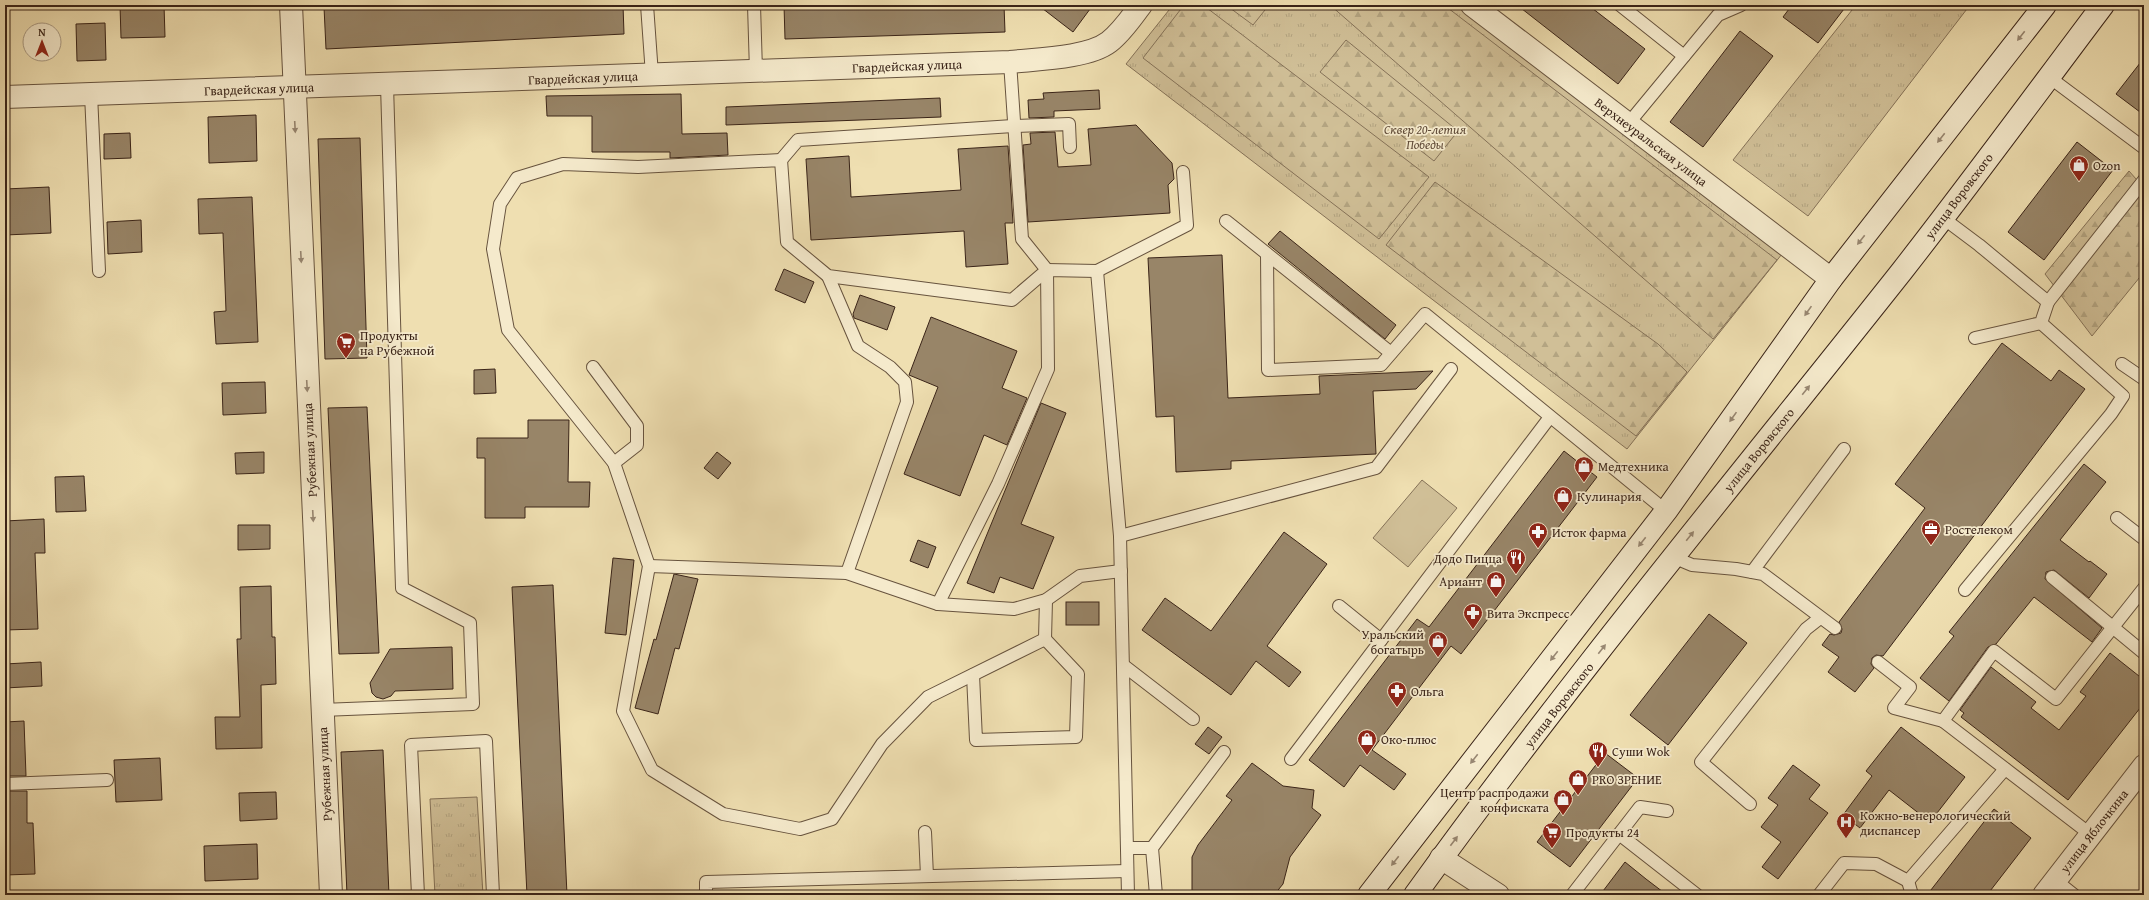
<svg xmlns="http://www.w3.org/2000/svg" width="2149" height="900" viewBox="0 0 2149 900" font-family="'Gentium Book Plus',serif">
  <defs>
    <pattern id="grass-tufts" width="24" height="20" patternUnits="userSpaceOnUse"><rect width="24" height="20" fill="#d0bf97"/><path d="M3 7l-1-3M5 7V3M7 7l1-3M15 17l-1-3M17 17v-4M19 17l1-3" fill="none" stroke="#b3a481"/></pattern>
    <pattern id="forest-firs" width="22" height="20" patternUnits="userSpaceOnUse"><rect width="22" height="20" fill="#d0bf97"/><path d="M5 1l3.5 6h-7zM16 11l3.5 6h-7z" fill="#b3a481"/></pattern>
  </defs>
  <rect width="100%" height="100%" fill="#efdfb1"/>
  <filter id="stains"><feTurbulence type="fractalNoise" baseFrequency=".005" numOctaves="4"/><feColorMatrix values="0 0 0 0 .2 0 0 0 0 .09 0 0 0 0 .02 0 0 0 .5 -.17"/></filter>
  <radialGradient id="worn" r=".72"><stop offset=".6" stop-color="#630" stop-opacity="0"/><stop offset="1" stop-color="#630" stop-opacity=".3"/></radialGradient>
  <g fill="url(#grass-tufts)" stroke="#857258">
    <polygon points="1173,5 1459,5 1782,254 1627,449 1126,64"/>
    <polygon points="1856,5 1970,5 1808,216 1733,160"/>
    <polygon points="477,797 483,895 435,895 430,799"/>
  </g>
  <g fill="url(#forest-firs)" stroke="#857258">
    <polygon points="1184,5 1203,5 1429,177 1379,239 1143,58"/>
    <polygon points="1226,5 1269,5 1253,25"/>
    <polygon points="1330,5 1444,5 1777,260 1713,339"/>
    <polygon points="1346,40 1458,131 1434,161 1320,72"/>
    <polygon points="2129,171 2144,188 2144,272 2092,336 2045,274"/>
    <polygon points="1435,182 1658,344 1687,372 1636,436 1386,245"/>
  </g>
  <polygon fill="#d0bf97" stroke="#857258" points="1422,480 1457,508 1408,567 1373,538"/>
  <g fill="#988568" stroke="#3a2418">
    <polygon points="120,5 164,5 165,37 121,38"/>
    <polygon points="355,5 623,5 624,34 326,49 324,7"/>
    <polygon points="784,5 1004,5 1005,32 785,39"/>
    <polygon points="1038,5 1093,5 1073,32"/>
    <polygon points="1517,5 1588,5 1645,49 1618,84"/>
    <polygon points="1792,5 1847,5 1818,43 1783,17"/>
    <polygon points="105,23 106,60 77,61 76,24"/>
    <polygon points="1740,31 1773,56 1703,147 1670,122"/>
    <polygon points="2144,58 2144,115 2116,94"/>
    <polygon points="1099,90 1100,109 1054,111 1054,117 1029,118 1028,100 1044,99 1043,93"/>
    <polygon points="681,94 682,134 727,133 728,155 670,158 670,152 592,152 592,116 547,116 546,96"/>
    <polygon points="940,98 941,117 726,125 726,107"/>
    <polygon points="256,115 257,161 209,163 208,117"/>
    <polygon points="1136,125 1172,163 1174,179 1168,185 1170,213 1028,222 1023,145 1031,144 1030,133 1055,132 1058,167 1091,165 1088,129"/>
    <polygon points="130,133 131,158 104,159 104,134"/>
    <polygon points="360,138 367,358 325,359 318,139"/>
    <polygon points="2077,142 2113,170 2044,260 2008,232"/>
    <polygon points="1008,146 1013,223 1005,223 1008,264 966,267 964,231 811,240 806,159 849,156 851,197 961,190 958,149"/>
    <polygon points="49,187 51,233 5,235 5,189"/>
    <polygon points="252,197 258,342 216,344 214,312 226,311 223,233 199,234 198,199"/>
    <polygon points="141,220 142,252 108,254 107,222"/>
    <polygon points="1280,231 1396,325 1385,339 1268,244"/>
    <polygon points="1222,255 1228,398 1320,394 1319,376 1433,371 1416,389 1373,391 1376,454 1231,461 1231,469 1176,472 1174,416 1156,417 1148,258"/>
    <polygon points="784,269 814,282 805,303 775,290"/>
    <polygon points="860,295 895,307 887,330 854,318 853,314"/>
    <polygon points="931,317 1017,351 1002,388 1027,398 1007,445 984,435 960,496 904,474 938,387 909,375"/>
    <polygon points="2002,343 2051,381 2059,370 2085,389 1883,656 1876,655 1872,658 1871,664 1874,668 1855,692 1828,672 1839,657 1822,645 1830,634 1834,635 1841,633 1842,629 1839,622 1925,508 1895,484"/>
    <polygon points="495,369 496,393 474,394 474,370"/>
    <polygon points="265,382 266,413 223,415 222,383"/>
    <polygon points="1041,403 1066,413 1021,524 1054,537 1033,589 1000,577 994,593 967,583"/>
    <polygon points="367,407 379,653 339,654 328,408"/>
    <polygon points="528,420 569,420 568,482 590,482 589,507 525,507 525,518 485,518 485,458 477,458 477,438 528,438"/>
    <polygon points="1564,451 1597,477 1461,654 1451,646 1372,750 1406,774 1394,790 1360,765 1344,787 1309,760 1417,619 1429,627"/>
    <polygon points="264,452 264,473 236,474 235,453"/>
    <polygon points="717,452 731,463 718,479 704,468"/>
    <polygon points="2084,464 2106,482 2060,540 2089,562 2090,561 2107,574 2089,598 2054,570 2046,572 2045,579 2102,628 2092,642 2034,597 1996,644 1988,647 1949,701 1920,678 1954,636 1949,632"/>
    <polygon points="84,476 86,511 56,512 55,477"/>
    <polygon points="44,519 45,553 35,553 38,629 5,630 5,521"/>
    <polygon points="238,525 270,525 270,549 238,550"/>
    <polygon points="1284,532 1327,564 1267,646 1301,672 1289,687 1256,661 1231,695 1142,630 1165,598 1211,631"/>
    <polygon points="918,540 936,547 928,568 910,561"/>
    <polygon points="613,558 634,560 626,635 605,633"/>
    <polygon points="674,574 698,579 679,649 675,648 658,714 635,708 654,639 656,640"/>
    <polygon points="553,585 567,895 527,895 512,587"/>
    <polygon points="271,586 272,637 275,637 276,684 261,685 262,748 216,749 215,717 240,717 237,639 241,639 240,587"/>
    <rect x="1066" y="602" width="33" height="23"/>
    <polygon points="1709,614 1747,643 1668,745 1630,715"/>
    <polygon points="452,647 453,689 395,691 391,696 383,699 376,697 372,693 370,683 390,649"/>
    <polygon points="2110,653 2144,680 2144,703 2068,800 1961,717 1964,713 1960,710 1991,667 2036,702 2031,708 2059,730 2086,696 2080,692"/>
    <polygon points="41,662 42,686 5,688 5,664"/>
    <polygon points="24,721 26,776 5,776 5,722"/>
    <polygon points="1208,727 1222,737 1209,754 1195,744"/>
    <polygon points="1901,727 1965,777 1930,822 1889,790 1860,828 1843,815 1872,776 1866,771"/>
    <polygon points="383,750 389,895 347,895 341,752"/>
    <polygon points="1605,753 1638,778 1570,867 1537,842"/>
    <polygon points="160,758 162,800 116,802 114,760"/>
    <polygon points="1252,763 1283,786 1314,790 1312,808 1321,815 1290,857 1283,884 1274,895 1192,895 1192,857 1198,845 1232,800 1226,796"/>
    <polygon points="1793,765 1820,785 1809,799 1828,813 1778,879 1762,867 1781,842 1761,827 1778,805 1768,798"/>
    <polygon points="5,791 27,791 27,823 33,823 35,874 5,875"/>
    <polygon points="276,792 277,819 240,821 239,793"/>
    <polygon points="1994,809 2031,838 1987,895 1927,895"/>
    <polygon points="257,844 258,879 205,881 204,846"/>
    <polygon points="1625,862 1646,879 1667,895 1600,895"/>
  </g>
  <g fill="none" stroke-linecap="round" stroke-linejoin="round">
    <g stroke="#67533e" stroke-width="14">
      <g id="lane">
        <polyline points="647,5 652,75"/>
        <polyline points="754,5 756,71"/>
        <polyline points="1620,5 1684,56"/>
        <polyline points="2049,77 2144,148"/>
        <polyline points="91,94 99,271"/>
        <polyline points="1628,124 1718,15 1741,5"/>
        <polyline points="781,160 798,140 1013,126 1069,124 1070,147"/>
        <polyline points="1943,218 1979,245 2048,302 2041,323 1975,338"/>
        <polyline points="1226,221 1391,353"/>
        <polyline points="1267,255 1268,370 1381,365 1425,314 1666,511"/>
        <polyline points="1097,271 1120,536 1128,895"/>
        <polyline points="828,276 858,346 890,367 905,382 907,402 847,573"/>
        <polyline points="2048,302 2144,180"/>
        <polyline points="2122,364 2144,379"/>
        <polyline points="593,367 637,426 637,445 614,463"/>
        <polyline points="2117,518 2144,539"/>
        <polyline points="1120,536 1376,468 1451,369"/>
        <polyline points="1673,557 1692,565 1736,569 1763,574 1835,628"/>
        <polyline points="649,566 847,573 938,604 1014,609 1046,600 1080,576 1121,571"/>
        <polyline points="1752,572 1844,449"/>
        <polyline points="2052,577 2144,653"/>
        <polyline points="1965,590 2111,414 2123,396 2041,323"/>
        <polyline points="1046,600 1045,639 928,697 882,744 832,819 800,829 723,814 652,770 623,711 649,566 614,463 508,330 493,249 500,204 517,178 563,164 638,167 781,160 787,242 828,276 1012,300 1047,270 1097,271 1187,225 1183,172"/>
        <polyline points="938,604 998,484 1048,369 1047,270 1022,239 1010,62"/>
        <polyline points="1339,606 1381,640"/>
        <polyline points="1878,662 1910,687 1894,708 1943,721"/>
        <polyline points="1123,665 1193,719"/>
        <polyline points="973,675 976,740 1076,737 1078,674 1045,639"/>
        <polyline points="322,710 473,704 470,623 402,588 387,85"/>
        <polyline points="1291,759 1550,417"/>
        <polyline points="5,784 107,780"/>
        <polyline points="1750,804 1701,762 1806,629 1820,618"/>
        <polyline points="925,832 927,876"/>
        <polyline points="1619,834 1697,895"/>
        <polyline points="2090,834 1943,721 1994,651 2056,699 2144,588"/>
        <polyline points="1127,848 1152,848"/>
        <polyline points="2055,880 2074,895"/>
        <polyline points="1908,881 1912,895"/>
        <polyline points="418,895 411,745 486,741 493,895"/>
        <polyline points="706,895 706,882 1127,871"/>
        <polyline points="1156,895 1152,848 1224,752"/>
        <polyline points="1572,895 1640,807 1667,811"/>
        <polyline points="1819,895 1844,863 1876,864 1908,881 2005,769"/>
      </g>
    </g>
    <g stroke="#67533e" stroke-width="24">
      <g id="street">
        <polyline points="291,5 331,895"/>
        <polyline points="1472,5 1831,279"/>
        <path d="M5 97 1010 62C1037 59 1088 58 1109 42 1122 32 1131 18 1141 5"/>
        <polyline points="1441,858 1498,895"/>
        <polyline points="2044,895 2144,766"/>
      </g>
    </g>
    <g stroke="#3a2418" stroke-width="24">
      <g id="secondary">
        <polyline points="1369,895 1666,511 1831,279 2045,5"/>
        <path d="M1415 895C1569 681 1738 478 1902 271 1970 184 2036 94 2103 5"/>
      </g>
    </g>
    <use href="#lane" stroke="#f5eacc" stroke-width="12"/>
    <use href="#street" stroke="#f5eacc" stroke-width="22"/>
    <use href="#secondary" stroke="#f5eacc" stroke-width="22"/>
  </g>
  <defs><path id="oneway-solid" d="M-6-.8H1V-3.2L6.5 0L1 3.2V.8H-6Z"/></defs>
  <g fill="#988772">
    <use href="#oneway-solid" transform="translate(2021 36) rotate(128)"/>
    <use href="#oneway-solid" transform="translate(295 127) rotate(87)"/>
    <use href="#oneway-solid" transform="translate(1941 138) rotate(128)"/>
    <use href="#oneway-solid" transform="translate(1861 240) rotate(128)"/>
    <use href="#oneway-solid" transform="translate(301 257) rotate(87)"/>
    <use href="#oneway-solid" transform="translate(1808 311) rotate(125)"/>
    <use href="#oneway-solid" transform="translate(307 386) rotate(87)"/>
    <use href="#oneway-solid" transform="translate(1806 390) rotate(-51)"/>
    <use href="#oneway-solid" transform="translate(1733 417) rotate(125)"/>
    <use href="#oneway-solid" transform="translate(313 516) rotate(87)"/>
    <use href="#oneway-solid" transform="translate(1690 536) rotate(-51)"/>
    <use href="#oneway-solid" transform="translate(1642 542) rotate(128)"/>
    <use href="#oneway-solid" transform="translate(1602 649) rotate(-52)"/>
    <use href="#oneway-solid" transform="translate(1554 656) rotate(128)"/>
    <use href="#oneway-solid" transform="translate(1474 759) rotate(128)"/>
    <use href="#oneway-solid" transform="translate(1454 841) rotate(-53)"/>
    <use href="#oneway-solid" transform="translate(1395 861) rotate(128)"/>
  </g>
  <defs>
    <g id="shop-pin" transform="scale(1)"><path d="M0 17L-7.5 6A9.5 9.5 0 1 1 7.5 6Z" fill="#8f2418" stroke="#f5eacc"/><path d="M-5-2.5h2.3a2.7 3.5 0 0 1 5.4 0H5L5.5 6h-11ZM-1.5-2.5h3a1.5 2.3 0 0 0-3 0Z" fill="#fff"/></g>
    <g id="supermarket-pin" transform="scale(1)"><path d="M0 17L-7.5 6A9.5 9.5 0 1 1 7.5 6Z" fill="#8f2418" stroke="#f5eacc"/><path d="M-6-5.5h2.5l.6 2H6L4.5 2H-2.5L-4.4-4H-6ZM-1.5 3.2a1.3 1.3 0 1 0 .1 0ZM3 3.2a1.3 1.3 0 1 0 .1 0Z" fill="#fff"/></g>
    <g id="office-pin" transform="scale(1)"><path d="M0 17L-7.5 6A9.5 9.5 0 1 1 7.5 6Z" fill="#8f2418" stroke="#f5eacc"/><path d="M-6-3h4V-5.5h4V-3h4V5H-6ZM-1-4.5V-3h2v-1.5ZM-6 0V1H6V0Z" fill="#fff"/></g>
    <g id="pharmacy-pin" transform="scale(1)"><path d="M0 17L-7.5 6A9.5 9.5 0 1 1 7.5 6Z" fill="#8f2418" stroke="#f5eacc"/><path d="M-2-6h4v4h4v4h-4v4h-4v-4h-4v-4h4Z" fill="#fff"/></g>
    <g id="restaurant-pin" transform="scale(1)"><path d="M0 17L-7.5 6A9.5 9.5 0 1 1 7.5 6Z" fill="#8f2418" stroke="#f5eacc"/><path d="M-5-6h1v4h1v-4h1v4h1v-4h1v5L-1.5 .5V6h-2V.5L-5-1ZM5-6V6H3V1.5H1.5Q1.5-4 5-6Z" fill="#fff"/></g>
    <g id="hospital-pin" transform="scale(1)"><path d="M0 17L-7.5 6A9.5 9.5 0 1 1 7.5 6Z" fill="#8f2418" stroke="#f5eacc"/><path d="M-5-5h3v3.5h4V-5h3V5h-3V1.5h-4V5h-3Z" fill="#fff"/></g>
  </defs>
  <g fill-rule="evenodd">
    <use href="#shop-pin" x="2079" y="165"/>
    <use href="#supermarket-pin" x="346" y="342"/>
    <use href="#shop-pin" x="1584" y="466"/>
    <use href="#shop-pin" x="1563" y="496"/>
    <use href="#office-pin" x="1931" y="529"/>
    <use href="#pharmacy-pin" x="1538" y="532"/>
    <use href="#restaurant-pin" x="1516" y="558"/>
    <use href="#shop-pin" x="1496" y="581"/>
    <use href="#pharmacy-pin" x="1473" y="613"/>
    <use href="#shop-pin" x="1438" y="641"/>
    <use href="#pharmacy-pin" x="1397" y="691"/>
    <use href="#shop-pin" x="1367" y="739"/>
    <use href="#restaurant-pin" x="1598" y="751"/>
    <use href="#shop-pin" x="1578" y="779"/>
    <use href="#shop-pin" x="1563" y="799"/>
    <use href="#hospital-pin" x="1846" y="822"/>
    <use href="#supermarket-pin" x="1552" y="832"/>
  </g>
  <g text-anchor="middle" dominant-baseline="central" stroke-width="3.5" stroke-linejoin="round" paint-order="stroke">
    <g font-size="13" fill="#3a2418" stroke="#f5eacc">
      <text transform="translate(907 66) rotate(-2)">Гвардейская улица</text>
      <text transform="translate(583 78) rotate(-2)">Гвардейская улица</text>
      <text transform="translate(259 89) rotate(-2)">Гвардейская улица</text>
      <text transform="translate(1651 142) rotate(37)">Верхнеуральская улица</text>
      <text transform="translate(1959 196) rotate(-53)">улица Воровского</text>
      <text transform="translate(310 450) rotate(-93)">Рубежная улица</text>
      <text transform="translate(1759 450) rotate(-51)">улица Воровского</text>
      <text transform="translate(1559 705) rotate(-52)">улица Воровского</text>
      <text transform="translate(325 774) rotate(-93)">Рубежная улица</text>
      <text transform="translate(2094 831) rotate(-52)">улица Яблочкина</text>
    </g>
    <g font-size="13" font-style="italic" fill="#604b38" stroke="#f5eacc">
      <text x="1425" y="129">Сквер 20-летия<tspan x="1425" dy="15">Победы</tspan></text>
    </g>
    <g font-size="13" fill="#3a2418" stroke="#f5eacc" text-anchor="start">
      <text x="2093" y="165">Ozon</text>
      <text x="360" y="335">Продукты<tspan x="360" dy="15">на Рубежной</tspan></text>
      <text x="1598" y="466">Медтехника</text>
      <text x="1577" y="496">Кулинария</text>
      <text x="1945" y="529">Ростелеком</text>
      <text x="1552" y="532">Исток фарма</text>
      <text x="1502" y="558" text-anchor="end">Додо Пицца</text>
      <text x="1482" y="581" text-anchor="end">Ариант</text>
      <text x="1487" y="613">Вита Экспресс</text>
      <text x="1424" y="634" text-anchor="end">Уральский<tspan x="1424" dy="15">богатырь</tspan></text>
      <text x="1411" y="691">Ольга</text>
      <text x="1381" y="739">Око-плюс</text>
      <text x="1612" y="751">Суши Wok</text>
      <text x="1592" y="779">PRO ЗРЕНИЕ</text>
      <text x="1549" y="792" text-anchor="end">Центр распродажи<tspan x="1549" dy="15">конфиската</tspan></text>
      <text x="1860" y="815">Кожно-венерологический<tspan x="1860" dy="15">диспансер</tspan></text>
      <text x="1566" y="832">Продукты 24</text>
    </g>
  </g>
  <rect width="2149" height="900" fill="none" stroke="#efdfb1" stroke-width="20"/>
  <rect x="6" y="6" width="2137" height="888" fill="none" stroke="#3a2418" stroke-width="2"/>
  <rect x="10" y="10" width="2129" height="880" fill="none" stroke="#3a2418"/>
  <g transform="translate(42 42)"><circle r="19" fill="#f5eacc" stroke="#aa9b84"/>
  <path d="M0-3L7 15L0 10L-7 15Z" fill="#8f2418"/>
  <text y="-6" font-size="11" font-weight="bold" text-anchor="middle" fill="#3a2418">N</text>
  </g>
  <rect width="100%" height="100%" filter="url(#stains)"/>
  <rect width="100%" height="100%" fill="url(#worn)"/>
</svg>
